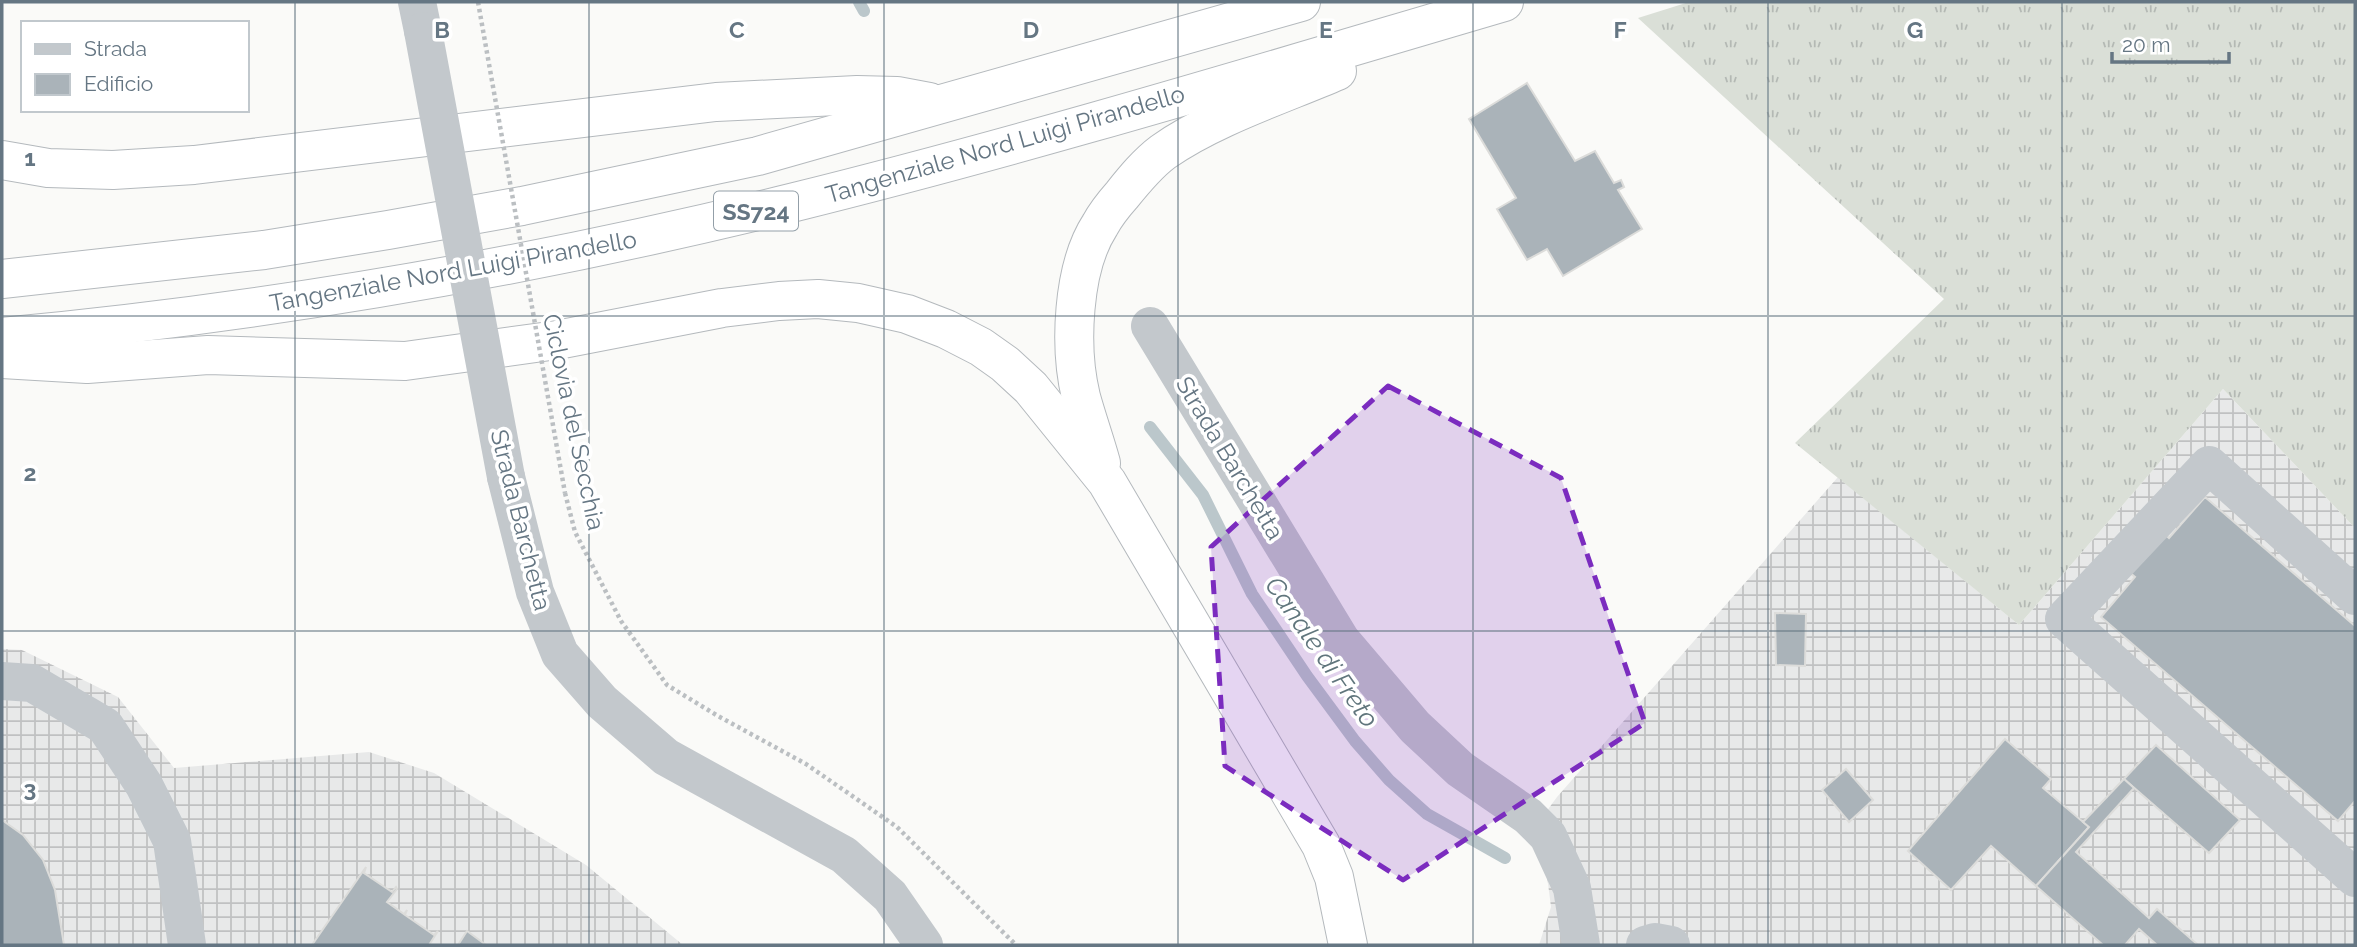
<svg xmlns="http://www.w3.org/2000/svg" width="2357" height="947" viewBox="0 0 2357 947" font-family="Raleway,sans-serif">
  <defs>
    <pattern id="industrial-grid" width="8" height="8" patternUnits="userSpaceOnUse" patternTransform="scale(1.75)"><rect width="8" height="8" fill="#e8e9e9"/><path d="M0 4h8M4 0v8" fill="none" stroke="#c0c1c2"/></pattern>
    <pattern id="grass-tufts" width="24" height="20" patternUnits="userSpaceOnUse" patternTransform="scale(1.75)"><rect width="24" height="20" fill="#dadfd7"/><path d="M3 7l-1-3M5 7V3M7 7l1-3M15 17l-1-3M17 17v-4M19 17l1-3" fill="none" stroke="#b4b9b4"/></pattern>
  </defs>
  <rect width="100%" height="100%" fill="#fafaf8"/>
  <g fill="url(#industrial-grid)">
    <polygon points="2223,389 2355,528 2355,945 1539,945 1551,907 1546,868 1527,838 1557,797 1838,477 2019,625"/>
    <polygon points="2,649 22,650 118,697 174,768 369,752 434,773 586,865 683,945 2,945"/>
  </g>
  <polygon fill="url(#grass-tufts)" points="1689,2 2355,2 2355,528 2223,389 2019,625 1795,443 1944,299 1638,18"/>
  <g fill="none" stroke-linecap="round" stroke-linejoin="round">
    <g stroke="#bbc7cb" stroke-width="12">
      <polyline points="859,2 864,11"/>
      <polyline points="1150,427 1203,495 1252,594 1307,676 1355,741 1389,780 1427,814 1505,858"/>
    </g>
  </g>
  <g fill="#aab3b9" stroke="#dcdcda" stroke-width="2">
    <polygon points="1527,83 1575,161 1595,151 1614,183 1621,180 1624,187 1618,190 1642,229 1563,276 1547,249 1527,260 1497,209 1516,198 1469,119"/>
    <polygon points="2205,497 2355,626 2355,801 2338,821 2101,617 2135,577 2124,568 2159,529 2169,538"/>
    <polygon points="1775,613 1806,614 1805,666 1776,665"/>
    <polygon points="2005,739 2051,779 2043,788 2089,827 2036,886 1991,846 1951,890 1908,851"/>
    <polygon points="2156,745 2240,820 2209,853 2124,779"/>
    <polygon points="1846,769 1873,800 1849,822 1822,790"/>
    <polygon points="2124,779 2134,788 2076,852 2149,918 2157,909 2198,945 2157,945 2139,929 2125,945 2103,945 2036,886 2089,827 2083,822"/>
    <polygon points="2,820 23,835 43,860 55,890 64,945 2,945"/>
    <polygon points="366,867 364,873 392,892 396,887 397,889 387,902 404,914 407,910 405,915 434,935 438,931 429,945 312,945"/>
    <polygon points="467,931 486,945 458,945"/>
  </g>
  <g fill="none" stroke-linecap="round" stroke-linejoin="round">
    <g stroke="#b4b9bd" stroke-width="40">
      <g id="highway">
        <polyline points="2,160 48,168 113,170 194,165 716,102 857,95 897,96 929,102"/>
        <polyline points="2,279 264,250 388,230 522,206 758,156 1301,2"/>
        <path d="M2 337C269 312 535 266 795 202 1033 143 1269 71 1504 2"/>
        <polyline points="2,359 87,364 208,355 405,361 557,340 722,308 779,301 818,299 858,303 907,314 946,329 981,347 1005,364 1031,388 1107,482 1321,845 1334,877 1348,945"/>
        <path d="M1101 463C1095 441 1087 419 1081 397 1069 348 1072 268 1100 225 1106 214 1114 204 1122 195 1134 180 1147 164 1163 152 1211 118 1281 95 1337 71"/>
      </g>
    </g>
    <polyline stroke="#bbbfc2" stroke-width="4.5" stroke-dasharray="3.5 3.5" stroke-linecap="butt" points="565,493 575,532 621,621 667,685 718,716 806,764 897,827 1016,945"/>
    <g stroke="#c3c8cc" stroke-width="38">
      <polyline points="417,2 423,31"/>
      <polyline points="1150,326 1341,640 1415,727 1460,769 1528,816 1548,836 1572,888 1581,945"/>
      <polyline points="506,477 535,592 560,654 602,702 666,757 844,855 890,896 924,945"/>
      <polyline points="2355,596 2209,465 2064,619 2355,878"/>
      <polyline points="2,681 32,683 105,726 144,785 172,841 187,945"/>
      <polyline points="1645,945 1655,942 1671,945"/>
    </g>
    <use href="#highway" stroke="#fff" stroke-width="38"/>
    <polyline stroke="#bbbfc2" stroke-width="4.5" stroke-dasharray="3.5 3.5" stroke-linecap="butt" points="478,2 565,493"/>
    <polyline stroke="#c3c8cc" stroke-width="38" points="423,31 506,477"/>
  </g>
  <path fill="#7b2cbf" fill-opacity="0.2" stroke="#7b2cbf" stroke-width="5" stroke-dasharray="14 9" stroke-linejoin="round" d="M1388 386 1561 478 1645 723 1403 880 1225 766 1211 547Z"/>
  <path fill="none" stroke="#657683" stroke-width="2" stroke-opacity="0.55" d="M295 2V945M589 2V945M884 2V945M1178 2V945M1473 2V945M1768 2V945M2062 2V945M2 316H2355M2 631H2355"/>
  <g text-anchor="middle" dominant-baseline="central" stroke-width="7" stroke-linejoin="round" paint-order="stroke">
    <rect fill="#fff" stroke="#939fa8" stroke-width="2" x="714" y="191.5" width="84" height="39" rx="5"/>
    <g font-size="23" font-weight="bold" fill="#657683">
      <text x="756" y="211">SS724</text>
    </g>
    <g font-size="24" fill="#657683" stroke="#fff">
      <text transform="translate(1005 144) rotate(-16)">Tangenziale Nord Luigi Pirandello</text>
      <text transform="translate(453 271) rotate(-10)">Tangenziale Nord Luigi Pirandello</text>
      <text transform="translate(574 422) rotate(78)">Ciclovia del Secchia</text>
      <text transform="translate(1230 458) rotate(59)">Strada Barchetta</text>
      <text transform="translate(521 520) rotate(76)">Strada Barchetta</text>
    </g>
    <g font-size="26" font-style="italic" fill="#60757c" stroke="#fff">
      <text transform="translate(1322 652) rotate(55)">Canale di Freto</text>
    </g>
  </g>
  <g font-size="23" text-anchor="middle" font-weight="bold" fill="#657683" stroke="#fff" stroke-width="7" stroke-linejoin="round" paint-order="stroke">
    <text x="442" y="38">B</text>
    <text x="737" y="38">C</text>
    <text x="1031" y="38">D</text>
    <text x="1326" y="38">E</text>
    <text x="1620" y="38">F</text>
    <text x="1915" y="38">G</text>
    <text x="30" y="166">1</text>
    <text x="30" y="481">2</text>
    <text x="30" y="797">3</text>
  </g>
  <rect width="2357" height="947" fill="none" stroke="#657683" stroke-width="7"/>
  <rect x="21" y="21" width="228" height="91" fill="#ffffff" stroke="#c1c8cd" stroke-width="2"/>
  <rect x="35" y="44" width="35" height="10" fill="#c3c8cc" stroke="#c1c8cd" stroke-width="2"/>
  <text x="84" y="56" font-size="21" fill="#657683">Strada</text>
  <rect x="35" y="74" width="35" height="21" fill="#aab3b9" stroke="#c1c8cd" stroke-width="2"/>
  <text x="84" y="91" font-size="21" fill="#657683">Edificio</text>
  <path d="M2112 52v10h117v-10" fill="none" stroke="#657683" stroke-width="3.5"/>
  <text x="2122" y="52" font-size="21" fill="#657683" stroke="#ffffff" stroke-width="5" paint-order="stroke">20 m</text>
</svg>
